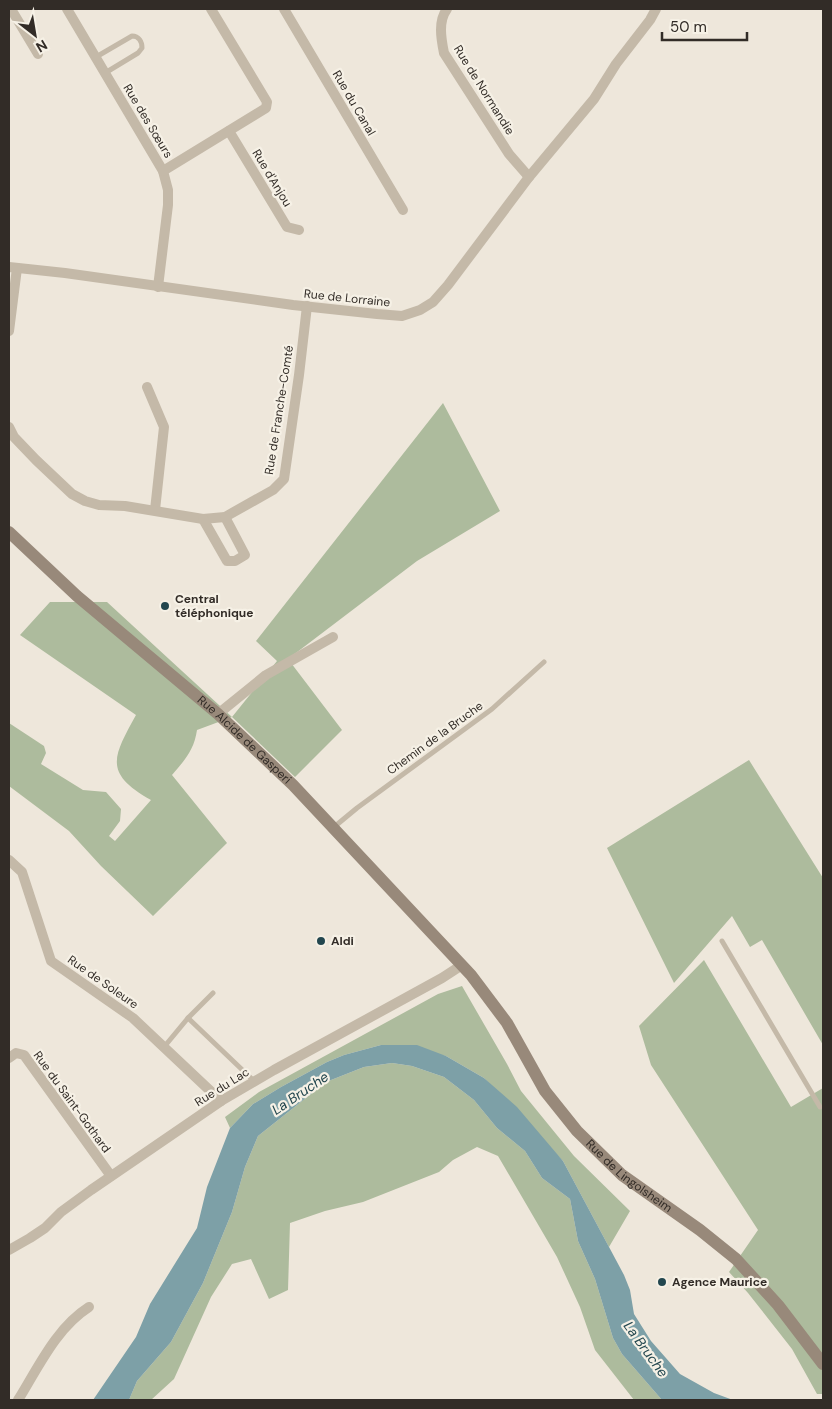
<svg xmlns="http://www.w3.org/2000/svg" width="832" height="1409" viewBox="0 0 832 1409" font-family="'DM Sans',sans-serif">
  <rect width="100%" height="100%" fill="#eee7db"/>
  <g fill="#adbb9d">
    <path d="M443 403 500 511 417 561 288 659 342 730 295 777 232 717 197 730C194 750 185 760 172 775L227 843 153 916 101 866 69 831 9 786V723L44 746 46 753 41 764 83 790 106 792 121 809 120 821 109 836 115 841 151 800C103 773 113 757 136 715L20 635 50 602H107L232 717 277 661 256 641Z"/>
    <polygon points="749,760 823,878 823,1045 762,940 750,947 732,916 674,983 607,848"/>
    <polygon points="704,960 791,1107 823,1088 823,1394 817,1394 792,1349 748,1293 729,1272 758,1230 651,1065 639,1026"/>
    <polygon points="462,986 507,1064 521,1091 574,1156 630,1211 609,1247 563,1161 484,1078 446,1056 381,1045 344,1055 327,1062 281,1087 253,1104 230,1128 225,1117 259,1092 438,994"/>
    <polygon points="392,1063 412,1066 444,1077 474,1100 497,1128 525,1151 542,1178 570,1199 578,1241 595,1279 613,1338 622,1354 662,1400 634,1400 595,1350 580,1307 557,1257 498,1156 477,1147 453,1160 439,1172 363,1202 325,1211 290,1223 288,1290 269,1299 251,1259 232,1264 211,1297 174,1379 151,1400 129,1400 137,1381 171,1342 203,1283 232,1212 245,1167 258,1136 326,1082 364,1067"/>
  </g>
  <polygon fill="#7da0a7" points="381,1045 417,1045 446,1056 484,1078 517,1107 563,1161 624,1275 630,1290 634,1314 651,1341 680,1374 714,1393 733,1400 662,1400 622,1354 613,1338 595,1279 578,1241 570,1199 542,1178 525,1151 497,1128 474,1100 444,1077 412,1066 392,1063 364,1067 326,1082 258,1136 245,1167 232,1212 203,1283 171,1342 137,1381 129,1400 93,1400 136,1337 150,1304 197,1228 207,1187 230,1128 253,1104 281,1087 327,1062 344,1055"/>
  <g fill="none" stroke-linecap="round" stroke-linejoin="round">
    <g stroke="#c4b9a8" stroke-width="5">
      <path d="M96 57 132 36C139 36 142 42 142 48L138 53 105 73"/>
      <polyline points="334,827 357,808 492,709 544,662"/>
      <polyline points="722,941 820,1107"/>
      <polyline points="188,1018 254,1081"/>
      <polyline points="164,1047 188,1018 213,993"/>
    </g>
    <g stroke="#c4b9a8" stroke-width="10">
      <polyline points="11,9 38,54"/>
      <polyline points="67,9 163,171 168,190 168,205 158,287"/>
      <polyline points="284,9 403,210"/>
      <path d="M447 9C438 21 441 38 444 53L509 154 529 177"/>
      <polyline points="229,131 287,227 299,230"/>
      <polyline points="163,171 266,108 267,102 211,9"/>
      <polyline points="9,267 65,273 293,305 377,314 402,316 420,310 433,302 448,285 529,177 594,99 616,64 650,20 656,9"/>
      <polyline points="9,331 17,268"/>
      <polyline points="147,387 164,427 155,510"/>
      <polyline points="9,427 14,437 36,460 72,494 85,501 99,505 125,506 203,519 225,517 273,490 284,479 299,375 307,306"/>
      <polyline points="203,519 227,561 235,561 245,555 225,517"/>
      <polyline points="218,714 266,675 333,637"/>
      <polyline points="9,860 22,872 51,961 133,1018 221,1101"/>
      <polyline points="9,1058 16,1053 24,1055 111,1176"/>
      <polyline points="9,1250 30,1238 45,1228 61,1212 91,1190 221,1101 274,1070 442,978 462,965"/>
      <path d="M18 1400C38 1368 56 1328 89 1307"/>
    </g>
    <path stroke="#98897a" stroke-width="12" id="s1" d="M9 532 77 596 218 714 293 785 471 975 507 1023 545 1091 577 1131 622 1175 700 1230 736 1259 778 1305 823 1364"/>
  </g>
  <g fill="#22464e" stroke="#f6f1e6" stroke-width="2">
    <circle cx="165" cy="606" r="5"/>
    <circle cx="321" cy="941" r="5"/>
    <circle cx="662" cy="1282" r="5"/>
  </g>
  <g text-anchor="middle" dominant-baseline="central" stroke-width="4.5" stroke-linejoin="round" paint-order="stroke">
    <g font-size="12" fill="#322c27" stroke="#f6f1e6">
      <text transform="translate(484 90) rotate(58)">Rue de Normandie</text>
      <text transform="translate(354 103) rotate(60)">Rue du Canal</text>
      <text transform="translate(148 121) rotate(59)">Rue des Sœurs</text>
      <text transform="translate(272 178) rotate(59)">Rue d'Anjou</text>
      <text transform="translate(347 298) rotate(6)">Rue de Lorraine</text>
      <text transform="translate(279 410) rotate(-81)">Rue de Franche-Comté</text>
      <text transform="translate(435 738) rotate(-36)">Chemin de la Bruche</text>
      <text stroke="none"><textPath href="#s1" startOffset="314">Rue Alcide de Gasperi</textPath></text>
      <text transform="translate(103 982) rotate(35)">Rue de Soleure</text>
      <text transform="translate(222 1087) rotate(-32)">Rue du Lac</text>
      <text transform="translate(72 1102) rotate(54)">Rue du Saint-Gothard</text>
      <text stroke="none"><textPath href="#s1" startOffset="899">Rue de Lingolsheim</textPath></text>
    </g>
    <g font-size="12" font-weight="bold" fill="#322c27" stroke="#f6f1e6" text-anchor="start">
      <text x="175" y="599">Central<tspan x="175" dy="14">téléphonique</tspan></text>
      <text x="331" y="941">Aldi</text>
      <text x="672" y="1282">Agence Maurice</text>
    </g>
    <g font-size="14" font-style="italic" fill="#22464e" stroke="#f6f1e6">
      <text transform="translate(300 1093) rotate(-34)">La Bruche</text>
      <text transform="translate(646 1349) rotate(54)">La Bruche</text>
    </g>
  </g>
  <rect width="832" height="1409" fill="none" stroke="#322c27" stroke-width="20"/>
  <g transform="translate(35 35) rotate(149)" stroke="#f6f1e6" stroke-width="4" paint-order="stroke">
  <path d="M0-4L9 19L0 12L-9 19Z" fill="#322c27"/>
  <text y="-8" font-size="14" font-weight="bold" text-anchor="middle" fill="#322c27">N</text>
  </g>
  <path d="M662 32v8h85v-8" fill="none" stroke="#322c27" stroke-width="2.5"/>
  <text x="670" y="32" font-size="15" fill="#322c27" stroke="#f6f1e6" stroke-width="4" paint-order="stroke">50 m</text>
</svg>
